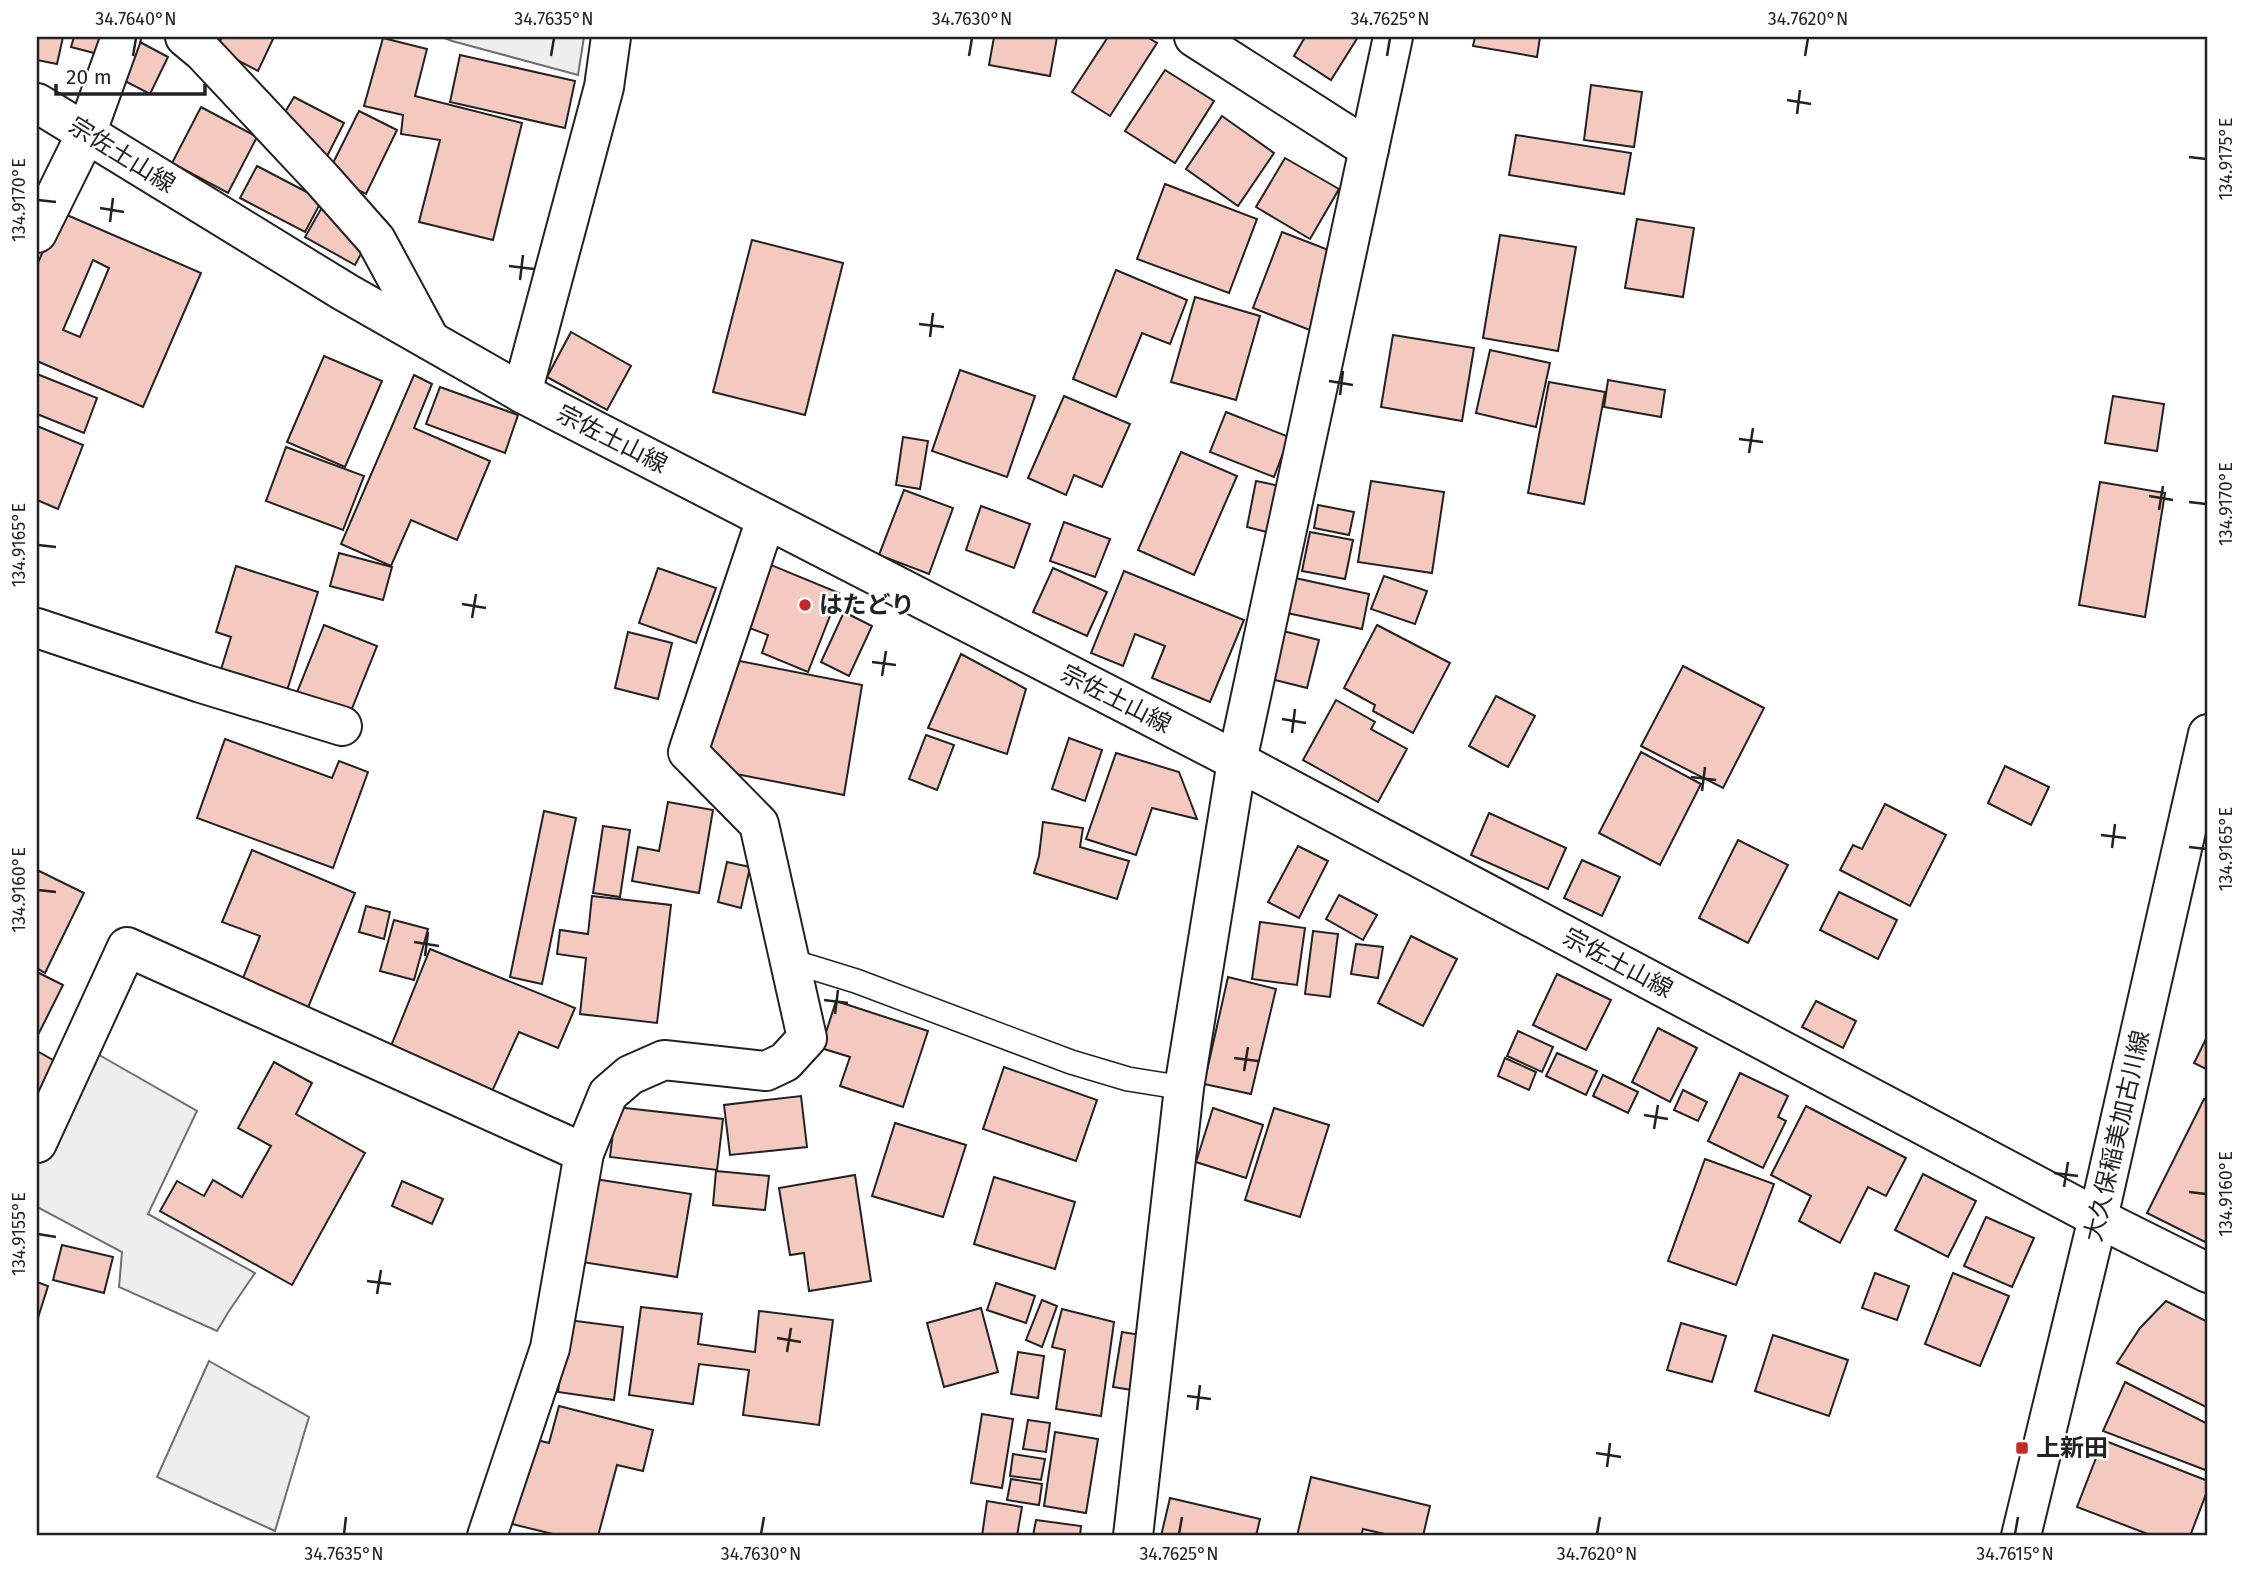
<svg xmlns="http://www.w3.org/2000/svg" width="2245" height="1573" viewBox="0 0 2245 1573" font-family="'Fira Sans','Noto Sans JP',sans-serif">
  <rect width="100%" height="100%" fill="#fff"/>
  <g fill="#eee" stroke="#6f6f6f" stroke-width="2">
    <polygon points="442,37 584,37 578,75 452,41"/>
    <polygon points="94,1052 197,1111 148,1214 255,1273 229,1311 217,1331 119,1287 122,1252 37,1207 37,1161"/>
    <polygon points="209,1361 309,1417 275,1531 157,1477"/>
  </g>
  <g fill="#f3c9c0" stroke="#222" stroke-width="2" fill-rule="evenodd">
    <polygon points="37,37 63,37 57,64 37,60"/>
    <polygon points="74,37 102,37 98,54 71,47"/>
    <polygon points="222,37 274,37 258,71 216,49"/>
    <polygon points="994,37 1057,37 1050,76 989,65"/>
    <polygon points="1108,37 1147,37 1157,43 1110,116 1072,92"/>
    <polygon points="1305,37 1358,37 1331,80 1294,56"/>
    <polygon points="1475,37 1540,37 1537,57 1473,46"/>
    <polygon points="383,38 427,49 415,96 522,123 493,240 419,222 440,140 401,134 403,115 364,106"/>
    <polygon points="138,41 168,57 150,94 119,78"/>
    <polygon points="460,55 575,81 565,128 450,102"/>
    <polygon points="1165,70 1214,101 1175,163 1125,131"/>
    <polygon points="1591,85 1642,92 1634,147 1584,140"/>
    <polygon points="294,97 344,123 322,166 278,124"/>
    <polygon points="201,107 257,137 228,193 172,163"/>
    <polygon points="359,111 397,130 366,194 327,175"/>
    <polygon points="1222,116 1274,153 1238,206 1186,169"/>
    <polygon points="1516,135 1631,153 1624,194 1509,175"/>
    <polygon points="1285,158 1339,189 1310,239 1256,207"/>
    <polygon points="257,166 322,200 305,232 240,198"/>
    <polygon points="1165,184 1257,219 1229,293 1137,259"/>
    <polygon points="321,209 370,237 355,265 305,237"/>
    <path d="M60 212 201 273 143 407 37 361V265ZM93 260 109 268 80 337 63 330Z"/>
    <polygon points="1637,219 1694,228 1683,297 1625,288"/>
    <polygon points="1282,232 1344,256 1315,332 1253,308"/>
    <polygon points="1500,235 1576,247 1558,351 1483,338"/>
    <polygon points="752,240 843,263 805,415 713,392"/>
    <polygon points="1116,270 1187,300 1170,344 1142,333 1116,397 1073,379"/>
    <polygon points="1195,297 1260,316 1236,400 1171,382"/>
    <polygon points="571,332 631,366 607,410 547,377"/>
    <polygon points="1393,335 1474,348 1462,421 1381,407"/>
    <polygon points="1490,350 1550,363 1536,427 1476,413"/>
    <polygon points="324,356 382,381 345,467 287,442"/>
    <polygon points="960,370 1035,396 1007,477 932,451"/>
    <polygon points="37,374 97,398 84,433 37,414"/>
    <polygon points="414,375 432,384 414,428 490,461 457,540 411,520 391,566 341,544"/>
    <polygon points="1608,380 1665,390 1661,417 1604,407"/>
    <polygon points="1549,382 1605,392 1584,504 1528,493"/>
    <polygon points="440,387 518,415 505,453 426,424"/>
    <polygon points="1064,396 1130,424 1102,487 1074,475 1066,495 1028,478"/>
    <polygon points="2113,396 2164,404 2157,451 2105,443"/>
    <polygon points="1226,412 1289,437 1274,477 1210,452"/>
    <polygon points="37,426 83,445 58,509 37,500"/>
    <polygon points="903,437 928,441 920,489 896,485"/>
    <polygon points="286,447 364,476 343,530 266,501"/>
    <polygon points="1181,452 1237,476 1194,575 1138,550"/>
    <polygon points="1256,481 1285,487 1275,534 1247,527"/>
    <polygon points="1371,481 1444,492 1432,573 1358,562"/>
    <polygon points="2100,482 2165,493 2145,617 2079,605"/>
    <polygon points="904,490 953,508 929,574 879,555"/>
    <polygon points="1318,505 1354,512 1349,535 1314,528"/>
    <polygon points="981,506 1030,524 1014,568 966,550"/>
    <polygon points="1064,522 1110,539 1095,577 1050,561"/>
    <polygon points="1310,532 1353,540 1345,579 1302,571"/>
    <polygon points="339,553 392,567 383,600 330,586"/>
    <polygon points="759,560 839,593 808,672 762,653 768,635 734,622"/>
    <polygon points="236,566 318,592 285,697 219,676 231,637 216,632"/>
    <polygon points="658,568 716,588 696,643 639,623"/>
    <polygon points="1053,568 1107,592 1087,636 1033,612"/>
    <polygon points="1124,571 1244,620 1210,702 1152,678 1165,646 1135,634 1123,666 1091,653"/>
    <polygon points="1384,576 1427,591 1415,624 1371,609"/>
    <polygon points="1295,578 1369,594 1362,629 1287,613"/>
    <polygon points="844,612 872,626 849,676 821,662"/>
    <polygon points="324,625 377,646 347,721 294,700"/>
    <polygon points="1377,625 1450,663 1413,733 1373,711 1375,705 1344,688"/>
    <polygon points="1283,631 1319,640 1307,688 1271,679"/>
    <polygon points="628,632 672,643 658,699 615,688"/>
    <polygon points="961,654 1026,689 1007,754 928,728"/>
    <polygon points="724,658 862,685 844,795 726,772 703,764"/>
    <polygon points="1683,666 1764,708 1723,788 1641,746"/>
    <polygon points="1496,696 1535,716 1508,767 1469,746"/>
    <polygon points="1336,700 1375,722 1371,729 1407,749 1378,802 1303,760"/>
    <polygon points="926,735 954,745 937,790 909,779"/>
    <polygon points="1069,738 1102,750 1085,801 1052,789"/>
    <polygon points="225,739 332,778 339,761 368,772 333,868 197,818"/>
    <polygon points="1641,752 1701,784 1660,865 1599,833"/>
    <polygon points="1116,753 1179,772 1197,819 1152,808 1136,855 1086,839"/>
    <polygon points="2005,766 2049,787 2031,825 1988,803"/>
    <polygon points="668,802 713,810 699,893 632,881 638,847 659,851"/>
    <polygon points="1885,804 1946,835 1910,906 1840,870 1853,845 1862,849"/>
    <polygon points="544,811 576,818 542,984 510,977"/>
    <polygon points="1489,813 1566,848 1548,889 1471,855"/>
    <polygon points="1043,822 1083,828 1080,847 1129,861 1117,899 1034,873 1039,856"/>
    <polygon points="603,826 630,830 620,897 593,893"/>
    <polygon points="1738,840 1788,865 1748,943 1699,918"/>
    <polygon points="1298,846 1328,861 1299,918 1268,902"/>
    <polygon points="252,850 355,893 305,1015 239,988 260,936 222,922"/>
    <polygon points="1582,860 1620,877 1602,916 1564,898"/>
    <polygon points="727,862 750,867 741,908 718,902"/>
    <polygon points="37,870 84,893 45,973 37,968"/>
    <polygon points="1839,892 1897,920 1878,959 1820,930"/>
    <polygon points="1339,895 1377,915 1363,940 1326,919"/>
    <polygon points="592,896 671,905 657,1023 580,1014 586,958 557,954 560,930 588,934"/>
    <polygon points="366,906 390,912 384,939 359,932"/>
    <polygon points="394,920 428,929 414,980 380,971"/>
    <polygon points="1260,922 1305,928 1297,985 1252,979"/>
    <polygon points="1313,931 1338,934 1330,997 1305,994"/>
    <polygon points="1411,936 1457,959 1423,1026 1378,1003"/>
    <polygon points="1356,944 1383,947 1378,978 1351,974"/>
    <polygon points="430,949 575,1008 558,1048 519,1032 489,1098 387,1056"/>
    <polygon points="37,972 63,985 39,1033 37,1032"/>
    <polygon points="1557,974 1611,1000 1586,1050 1533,1025"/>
    <polygon points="1228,977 1276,989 1251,1094 1204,1084"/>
    <polygon points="836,1001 928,1031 903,1107 840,1086 850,1057 821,1048"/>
    <polygon points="1816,1001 1856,1021 1843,1048 1802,1027"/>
    <polygon points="1658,1028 1697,1048 1670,1102 1632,1082"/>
    <polygon points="1518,1031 1553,1047 1542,1072 1507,1056"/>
    <polygon points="2208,1035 2208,1070 2194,1063"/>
    <polygon points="37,1051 60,1064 37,1108"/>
    <polygon points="1557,1053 1597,1071 1586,1095 1546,1076"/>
    <polygon points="1505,1058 1536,1072 1529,1090 1498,1076"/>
    <polygon points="274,1062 312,1083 296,1114 365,1153 292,1285 160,1211 177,1181 204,1196 213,1180 242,1197 271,1146 238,1128"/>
    <polygon points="1004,1067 1097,1100 1076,1161 983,1129"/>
    <polygon points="1740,1073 1788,1096 1778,1117 1786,1121 1763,1168 1708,1141"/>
    <polygon points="1603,1075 1638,1092 1628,1113 1593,1096"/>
    <polygon points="1683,1090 1707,1102 1698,1121 1674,1110"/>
    <polygon points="801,1096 807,1147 730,1155 724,1105"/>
    <polygon points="2204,1099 2208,1101 2208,1236 2205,1242 2147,1213"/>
    <polygon points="1806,1106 1906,1158 1886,1196 1868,1187 1840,1243 1799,1221 1811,1196 1771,1175"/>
    <polygon points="616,1107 723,1119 717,1170 610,1157"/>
    <polygon points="1213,1108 1263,1125 1246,1178 1196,1162"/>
    <polygon points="1274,1108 1329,1125 1300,1217 1245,1200"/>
    <polygon points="895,1123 966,1145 943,1217 872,1196"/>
    <polygon points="1705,1159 1774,1184 1736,1285 1668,1261"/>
    <polygon points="716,1171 769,1176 765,1210 713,1205"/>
    <polygon points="1923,1174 1976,1201 1948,1257 1895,1230"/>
    <polygon points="855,1175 871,1281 809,1291 804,1253 790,1255 779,1188"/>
    <polygon points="994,1177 1075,1202 1055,1269 974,1244"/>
    <polygon points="595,1179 691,1194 677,1277 582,1262"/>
    <polygon points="402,1181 443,1199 432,1224 392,1206"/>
    <polygon points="1986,1217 2034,1238 2012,1287 1964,1266"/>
    <polygon points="62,1245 113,1257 104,1293 53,1280"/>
    <polygon points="1875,1273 1909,1286 1897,1320 1862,1308"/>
    <polygon points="1953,1273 2009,1296 1980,1366 1925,1344"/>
    <polygon points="37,1282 48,1286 37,1321"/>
    <polygon points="996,1283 1035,1296 1026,1323 987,1310"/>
    <polygon points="1042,1300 1057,1306 1042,1347 1026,1340"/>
    <polygon points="2166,1301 2208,1322 2208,1408 2117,1363 2140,1328"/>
    <polygon points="641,1307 702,1314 698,1344 755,1352 759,1311 833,1320 819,1425 743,1415 749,1370 699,1364 693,1404 629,1395"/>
    <polygon points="981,1308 998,1372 944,1387 927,1323"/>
    <polygon points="1062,1309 1114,1322 1101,1416 1056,1409 1065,1350 1052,1347"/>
    <polygon points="568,1320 623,1327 614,1400 558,1392"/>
    <polygon points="1681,1323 1726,1336 1712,1382 1667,1370"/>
    <polygon points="1122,1332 1141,1335 1132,1390 1113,1387"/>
    <polygon points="1773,1335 1848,1360 1829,1416 1755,1391"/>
    <polygon points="1018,1352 1044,1356 1038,1398 1011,1394"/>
    <polygon points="2125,1382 2208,1424 2208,1471 2103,1431"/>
    <polygon points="559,1406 653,1430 643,1471 617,1465 598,1536 561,1536 512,1524 533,1439 549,1443"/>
    <polygon points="982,1414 1013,1419 1002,1488 971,1483"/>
    <polygon points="1028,1420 1050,1423 1046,1452 1023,1449"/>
    <polygon points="1055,1432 1098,1439 1086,1513 1044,1506"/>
    <polygon points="2103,1440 2208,1481 2208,1489 2190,1536 2153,1536 2077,1507"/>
    <polygon points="1013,1454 1045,1459 1041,1480 1010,1476"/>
    <polygon points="1311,1477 1430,1506 1423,1536 1393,1536 1363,1529 1361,1536 1297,1536"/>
    <polygon points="1011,1479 1042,1484 1039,1505 1007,1500"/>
    <polygon points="1170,1498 1260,1519 1256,1536 1161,1536"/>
    <polygon points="987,1501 1022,1507 1017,1536 982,1536"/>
    <polygon points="1036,1520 1081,1526 1080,1536 1033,1536"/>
  </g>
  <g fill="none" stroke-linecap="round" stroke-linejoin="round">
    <g stroke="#222" stroke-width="26">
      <polyline id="lane" points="791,961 856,981 1071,1062 1128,1079 1184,1088"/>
    </g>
    <g stroke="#222" stroke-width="42">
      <g id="street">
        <polyline points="185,37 203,52 322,179 376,240 430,340"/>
        <polyline points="1194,37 1369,149"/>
        <polyline points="37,233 86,134 121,37"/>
        <polyline points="522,393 604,87 611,37"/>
        <polyline points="37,628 201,683 342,726"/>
        <polyline points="37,1143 127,947 584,1153"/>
        <polyline points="487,1536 550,1348 584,1153 608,1094 630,1075 664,1060 766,1071 785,1062 807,1038 759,824 688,752 766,519"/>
        <polyline points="1133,1536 1184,1088 1237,761 1393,37"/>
      </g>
    </g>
    <g stroke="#222" stroke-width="42">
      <polyline id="secondary" points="2021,1536 2098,1218 2208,734"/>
    </g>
    <g stroke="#222" stroke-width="42">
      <polyline id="primary" points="37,103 345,292 522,393 1237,761 2098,1218 2208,1273"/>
    </g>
    <use href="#lane" stroke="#fff" stroke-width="23"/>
    <use href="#street" stroke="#fff" stroke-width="38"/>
    <use href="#secondary" stroke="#fff" stroke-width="38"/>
    <use href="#primary" stroke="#fff" stroke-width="38"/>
  </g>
  <path fill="none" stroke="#222" stroke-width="2.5" d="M133 56 136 38M551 56 554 38M969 56 972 38M1387 56 1390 38M1805 56 1808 38M1787 100 1811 104M1797 114 1800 90M2189 157 2206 159M38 200 56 202M100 208 124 212M110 222 113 198M509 266 534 269M520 280 523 255M919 324 944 327M930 337 933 313M1329 381 1353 385M1340 395 1343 371M1739 439 1763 442M1749 453 1753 428M2149 496 2173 500M2189 502 2206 504M2159 510 2163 486M38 545 56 547M462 604 486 608M472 618 476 594M872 662 896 665M882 676 886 651M1282 719 1306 723M1292 733 1295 709M1691 777 1716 780M1702 791 1705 767M2101 835 2126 838M2189 847 2206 849M2112 848 2115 824M38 890 56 892M414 942 439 946M425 956 428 932M824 1000 848 1003M835 1014 838 990M1234 1058 1258 1061M1244 1071 1248 1047M1644 1115 1668 1119M1654 1129 1658 1105M2054 1173 2078 1176M2064 1187 2068 1162M2189 1192 2206 1194M38 1234 56 1237M367 1281 391 1284M377 1294 381 1270M777 1338 801 1342M787 1352 791 1328M1187 1396 1211 1399M1197 1410 1200 1385M1596 1453 1621 1457M1607 1467 1610 1443M344 1534 346 1517M761 1534 764 1517M1179 1534 1182 1517M1597 1534 1600 1517M2015 1534 2018 1517"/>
  <g fill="#c62828" stroke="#fff" stroke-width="2.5">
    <circle cx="805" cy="605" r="7"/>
    <rect x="2015" y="1441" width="14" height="14" rx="3.5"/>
  </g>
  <g text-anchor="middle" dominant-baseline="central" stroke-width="5" stroke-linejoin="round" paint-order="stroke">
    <g font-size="24" fill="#222" stroke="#fff">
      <text transform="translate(122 155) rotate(32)">宗佐土山線</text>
      <text transform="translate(612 439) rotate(27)">宗佐土山線</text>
      <text transform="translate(1116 699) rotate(27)">宗佐土山線</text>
      <text transform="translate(1618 963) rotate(28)">宗佐土山線</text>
      <text transform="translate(2117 1136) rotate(-77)">大久保稲美加古川線</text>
    </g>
    <g font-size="24" font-weight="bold" fill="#222" stroke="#fff" text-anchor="start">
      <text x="819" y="605">はたどり</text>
      <text x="2036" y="1448">上新田</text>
    </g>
  </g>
  <rect width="2245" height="1573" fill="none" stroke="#ffffff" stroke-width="77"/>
  <path d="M56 84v10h149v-10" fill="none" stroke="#222222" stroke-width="3.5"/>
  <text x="66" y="84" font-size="21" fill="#222222" stroke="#ffffff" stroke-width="5" paint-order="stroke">20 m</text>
  <rect x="38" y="38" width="2168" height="1496" fill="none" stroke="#222" stroke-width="2.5"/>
  <g font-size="18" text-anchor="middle" fill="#222">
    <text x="136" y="25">34.7640°N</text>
    <text x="554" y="25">34.7635°N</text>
    <text x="972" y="25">34.7630°N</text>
    <text x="1390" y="25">34.7625°N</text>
    <text x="1808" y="25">34.7620°N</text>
    <text transform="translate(2226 159) rotate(-90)" y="6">134.9175°E</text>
    <text transform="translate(19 200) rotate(-90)" y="6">134.9170°E</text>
    <text transform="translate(2226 504) rotate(-90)" y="6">134.9170°E</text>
    <text transform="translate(19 545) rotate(-90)" y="6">134.9165°E</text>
    <text transform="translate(2226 849) rotate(-90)" y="6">134.9165°E</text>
    <text transform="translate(19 890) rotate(-90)" y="6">134.9160°E</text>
    <text transform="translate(2226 1194) rotate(-90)" y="6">134.9160°E</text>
    <text transform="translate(19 1234) rotate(-90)" y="6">134.9155°E</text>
    <text x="344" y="1560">34.7635°N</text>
    <text x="761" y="1560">34.7630°N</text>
    <text x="1179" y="1560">34.7625°N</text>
    <text x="1597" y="1560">34.7620°N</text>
    <text x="2015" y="1560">34.7615°N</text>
  </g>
</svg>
